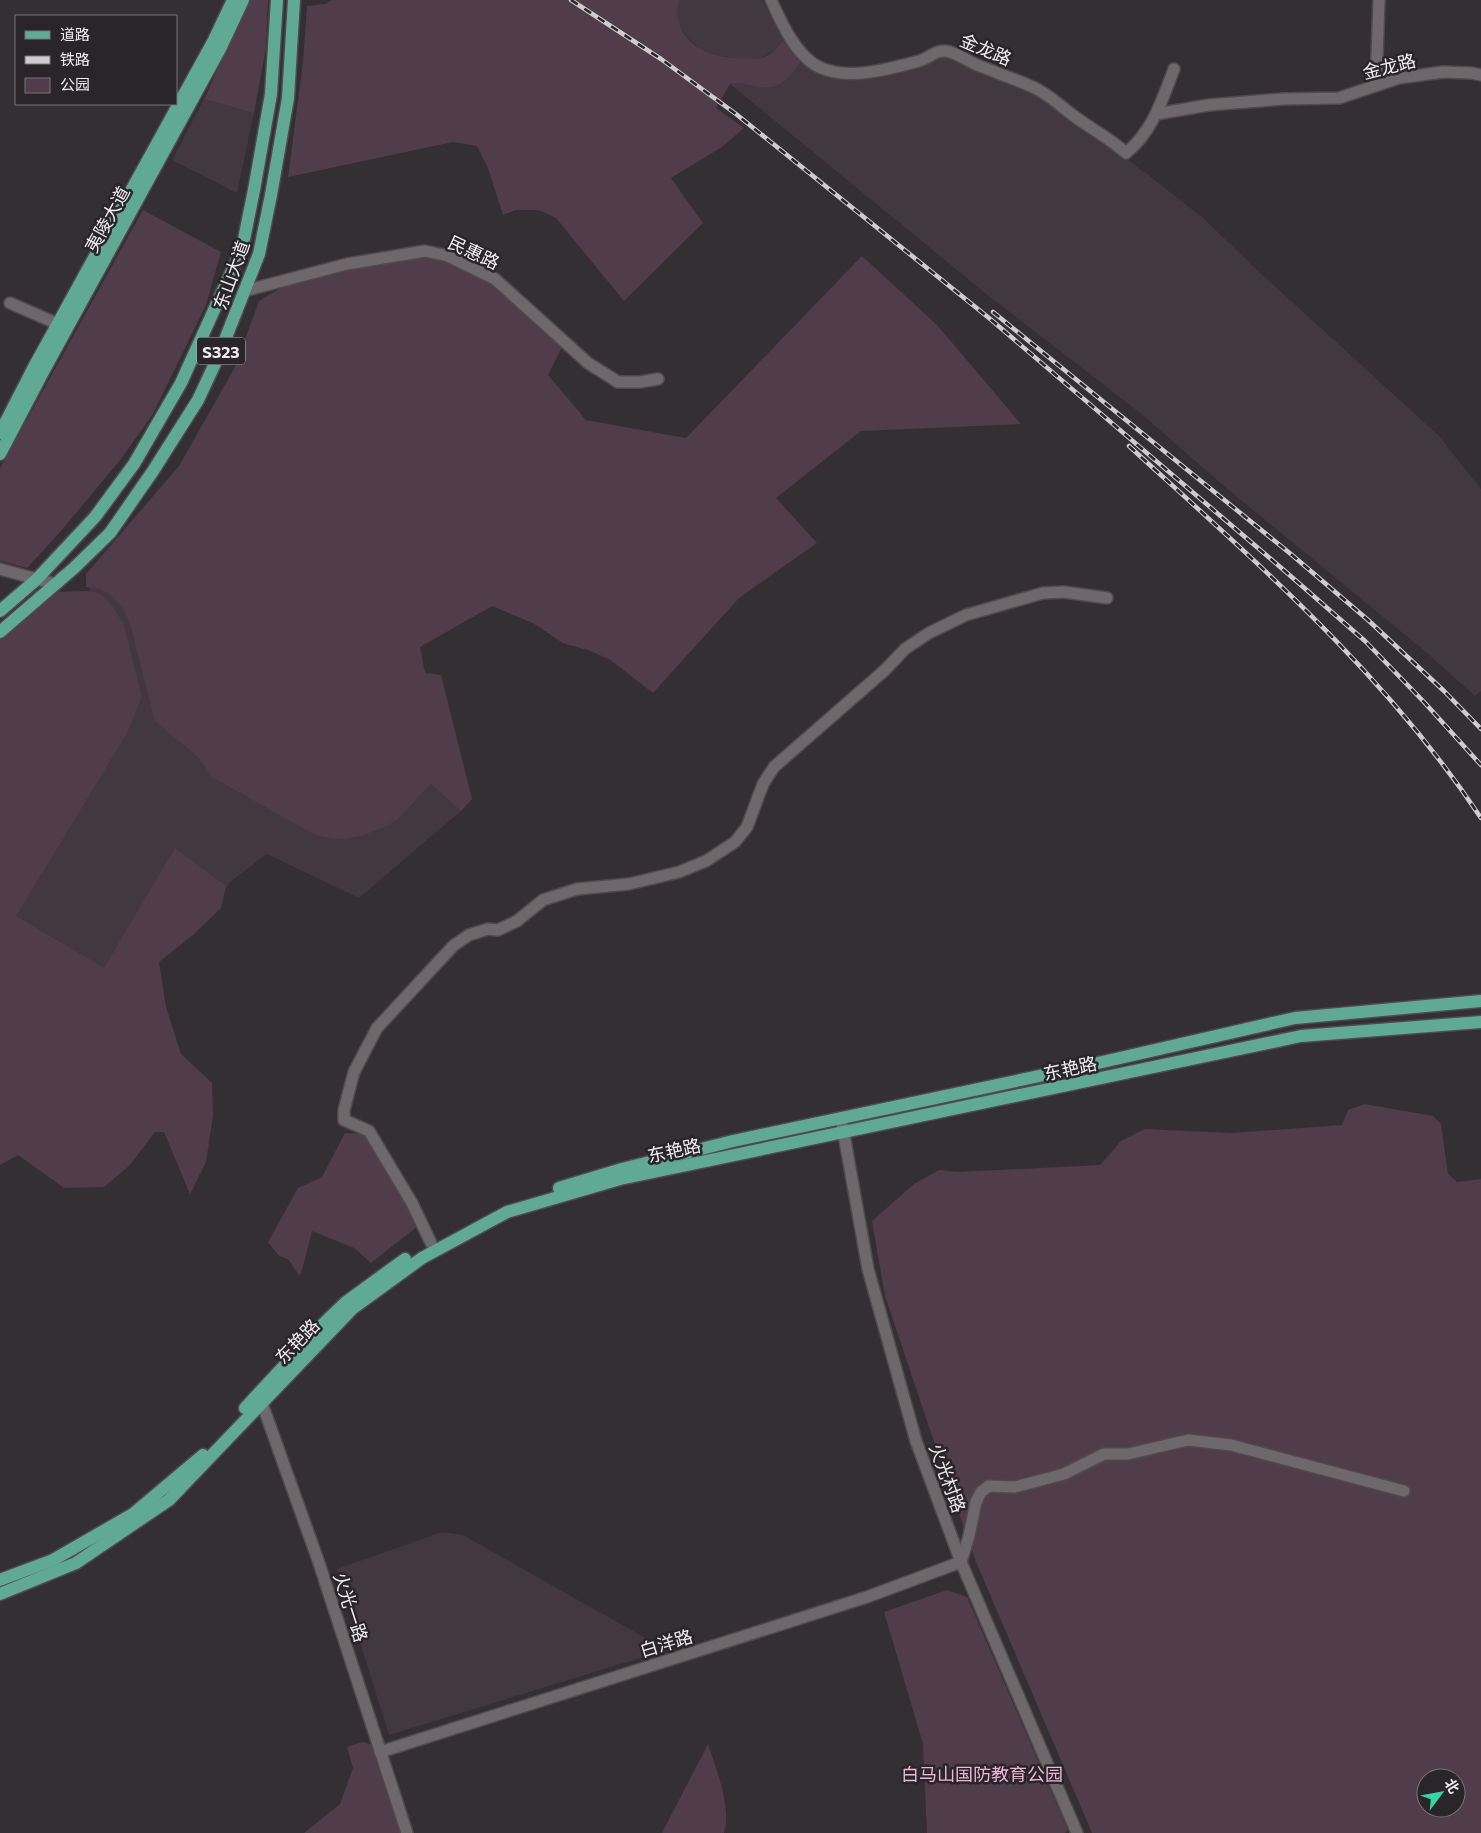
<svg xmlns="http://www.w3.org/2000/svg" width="1481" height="1833" viewBox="0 0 1481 1833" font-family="Commissioner,'Noto Sans SC',sans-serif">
  <rect width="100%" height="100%" fill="#342f32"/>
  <g fill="#43383f">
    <polygon points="680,0 762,0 783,40 776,49 762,58 739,59 716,55 700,49 686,36 677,23 677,7"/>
    <polygon points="941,56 1041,96 1121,154 1202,217 1256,269 1438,435 1481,489 1481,691 1475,696 1427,653 1224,486 1139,412 990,297 730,84 741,82 754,86 790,76 801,62 819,75 852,79 873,75"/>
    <polygon points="204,99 254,113 237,193 172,160"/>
    <polygon points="288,503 609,659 588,650 563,643 533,623 492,606 420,647 425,673 441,675 472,799 461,811 359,898 267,854 230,882 193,935 168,942 136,975 0,971 0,740 84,648 91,569"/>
    <polygon points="442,1532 463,1535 656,1644 660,1652 389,1735 337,1569"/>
  </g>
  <g fill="#513c49" fill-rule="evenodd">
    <polygon points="249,0 268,0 266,48 254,113 204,99"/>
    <path d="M332 0H680C672 19 683 39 701 49 715 57 735 59 750 58 754 58 759 59 762 58 771 55 778 47 783 40L801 62C787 81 779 91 754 86 745 84 740 82 730 84L716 108 744 128 722 147 671 178 703 223 624 301 556 218 539 210H516L503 215 488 168 477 146 453 142 288 177 303 62 307 6 325 4Z"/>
    <polygon points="143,210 221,252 206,305 153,414 121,459 61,531 27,568 0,561 0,468"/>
    <polygon points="425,251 495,279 565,341 548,375 586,420 686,438 862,256 937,325 1021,424 861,431 776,498 817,543 739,598 653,693 609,659 588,650 563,643 533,623 492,606 420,647 425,673 441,675 472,799 461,811 431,784 397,820 382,828 361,836 341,839 317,836 212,777 199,758 155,721 130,624 122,607 110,594 100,589 86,587 86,574 179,466 235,367 259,301 299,277"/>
    <polygon points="86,591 98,593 107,600 115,610 124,625 142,697 127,733 16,916 104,968 175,848 226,886 221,908 193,935 159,962 166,1007 181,1054 212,1083 213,1116 206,1162 190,1194 164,1132 155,1132 129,1166 104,1187 64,1188 18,1155 0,1165 0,635 49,592"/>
    <path d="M1365 1104 1433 1116 1441 1124 1448 1174 1457 1182 1481 1179V1833H1092L976 1562 929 1427 885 1296 872 1221 914 1184 939 1170 958 1172 1100 1165 1121 1141 1145 1129 1231 1133 1342 1125 1348 1110ZM1426 1778H1456V1808H1426Z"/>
    <polygon points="345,1133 367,1134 377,1155 418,1226 371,1263 354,1248 312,1231 301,1274 299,1275 288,1259 279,1256 268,1242 298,1188 322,1177"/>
    <polygon points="947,1590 967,1597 1068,1830 1065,1833 927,1833 923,1744 884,1612"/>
    <polygon points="363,1742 373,1745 402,1833 304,1833 340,1804 353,1768 347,1747"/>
    <path d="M708 1744C716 1769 732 1808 724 1833H662Z"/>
  </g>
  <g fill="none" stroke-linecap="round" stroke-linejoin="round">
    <g stroke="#4f4a4d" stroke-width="14">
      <g id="minor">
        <path d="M771 0C781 22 796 56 819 67 848 81 889 69 919 61 930 58 937 48 950 52 960 55 968 61 977 65 997 73 1018 80 1037 89 1050 96 1062 107 1074 116 1091 129 1110 138 1126 153 1153 131 1162 100 1174 69"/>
        <polyline points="1376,85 1379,0"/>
        <polyline points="1156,114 1209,105 1283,99 1339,98 1399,78 1443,72 1471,73 1481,75"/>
        <polyline points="244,291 347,264 425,251 448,256 495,279 588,363 618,382 640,382 658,379"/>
        <polyline points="10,303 58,324"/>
        <polyline points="0,569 55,584"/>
        <polyline points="841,1118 868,1269 916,1441 961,1562 1077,1833"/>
        <polyline points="431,1243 412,1203 369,1131 344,1120 344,1110 354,1072 377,1028 454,945 469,935 488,929 498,930 517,921 543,900 577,889 629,884 679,872 706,861 735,842 747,827 763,784 774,767 885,670 905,649 929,633 966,615 1043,593 1064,592 1107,598"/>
        <polyline points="259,1395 319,1563 407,1833"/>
        <polyline points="380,1752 867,1597 961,1562 969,1536 976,1502 981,1492 989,1486 1015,1487 1064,1474 1104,1454 1128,1454 1188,1440 1231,1445 1404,1491"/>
      </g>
    </g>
    <g stroke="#4f4a4d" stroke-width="15">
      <g id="major">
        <polyline points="0,433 34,367 213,42 233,0"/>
        <polyline points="0,454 43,372 221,47 243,0"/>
        <polyline points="0,611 36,580 95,517 134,464 181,383 219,299 242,249 254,190 271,94 277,0"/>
        <polyline points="0,632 74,568 110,533 153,471 198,400 219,355 259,254 271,195 288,98 294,0"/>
        <polyline points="559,1188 622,1169 733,1141 1063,1071 1295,1018 1481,1001"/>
        <polyline points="245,1408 321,1326 346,1302 405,1259"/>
        <polyline points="0,1580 53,1560 133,1514 203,1455"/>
        <polyline points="0,1594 76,1563 169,1500 352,1309 422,1258 507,1212 620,1179 1301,1036 1481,1022"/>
      </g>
    </g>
    <use href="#minor" stroke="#6e686b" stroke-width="11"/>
    <use href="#major" stroke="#60aa93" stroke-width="12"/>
    <g stroke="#cfccce" stroke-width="4.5">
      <g id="rail">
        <polyline points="571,0 661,59 736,114 989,318 1286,572 1365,641 1424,702 1481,765"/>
        <polyline points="993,312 1292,555 1368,620 1444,691 1481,729"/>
        <path d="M1129 446C1257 563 1384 672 1481 818"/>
      </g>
    </g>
    <use href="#rail" stroke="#2a2528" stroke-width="2.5" stroke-dasharray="8" stroke-linecap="butt"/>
  </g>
  <g text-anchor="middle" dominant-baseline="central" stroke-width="5" stroke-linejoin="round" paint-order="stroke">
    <rect fill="#2a2528" stroke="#b5b1b3" stroke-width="1" x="197" y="337.5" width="48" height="27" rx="4"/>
    <g font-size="16" font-weight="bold" fill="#f0edef">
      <text x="221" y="351">S323</text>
    </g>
    <g font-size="18" fill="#f0edef" stroke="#2a2528">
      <text transform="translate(986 49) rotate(23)">金龙路</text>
      <text transform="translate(1389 66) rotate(-14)">金龙路</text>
      <text transform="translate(107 219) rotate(-61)">夷陵大道</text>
      <text transform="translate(474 252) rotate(25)">民惠路</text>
      <text transform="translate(231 275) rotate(-70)">东山大道</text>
      <text transform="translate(1070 1068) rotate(-12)">东艳路</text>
      <text transform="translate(674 1150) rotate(-12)">东艳路</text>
      <text transform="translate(297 1341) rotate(-46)">东艳路</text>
      <text transform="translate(948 1478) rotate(70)">火光村路</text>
      <text transform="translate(351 1607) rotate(72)">火光一路</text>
      <text transform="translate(666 1643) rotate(-17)">白洋路</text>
    </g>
    <g font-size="18" fill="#eab7d8" stroke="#2a2528">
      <text x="982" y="1774">白马山国防教育公园</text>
    </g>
  </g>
  <rect x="15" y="15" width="162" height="90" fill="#2a2528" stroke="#797578"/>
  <rect x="25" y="31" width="25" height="8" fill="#60aa93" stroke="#797578"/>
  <text x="60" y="40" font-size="15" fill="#f0edef">道路</text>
  <rect x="25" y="56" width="25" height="8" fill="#cfccce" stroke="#797578"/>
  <text x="60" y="65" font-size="15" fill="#f0edef">铁路</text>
  <rect x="25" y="78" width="25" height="15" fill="#513c49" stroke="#797578"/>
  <text x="60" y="90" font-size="15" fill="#f0edef">公园</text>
  <g transform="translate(1441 1793) rotate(58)"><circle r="24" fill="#2a2528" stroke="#797578"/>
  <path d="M0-4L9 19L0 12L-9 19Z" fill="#35d4a7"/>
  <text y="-8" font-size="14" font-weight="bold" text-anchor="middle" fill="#f0edef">北</text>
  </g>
</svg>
